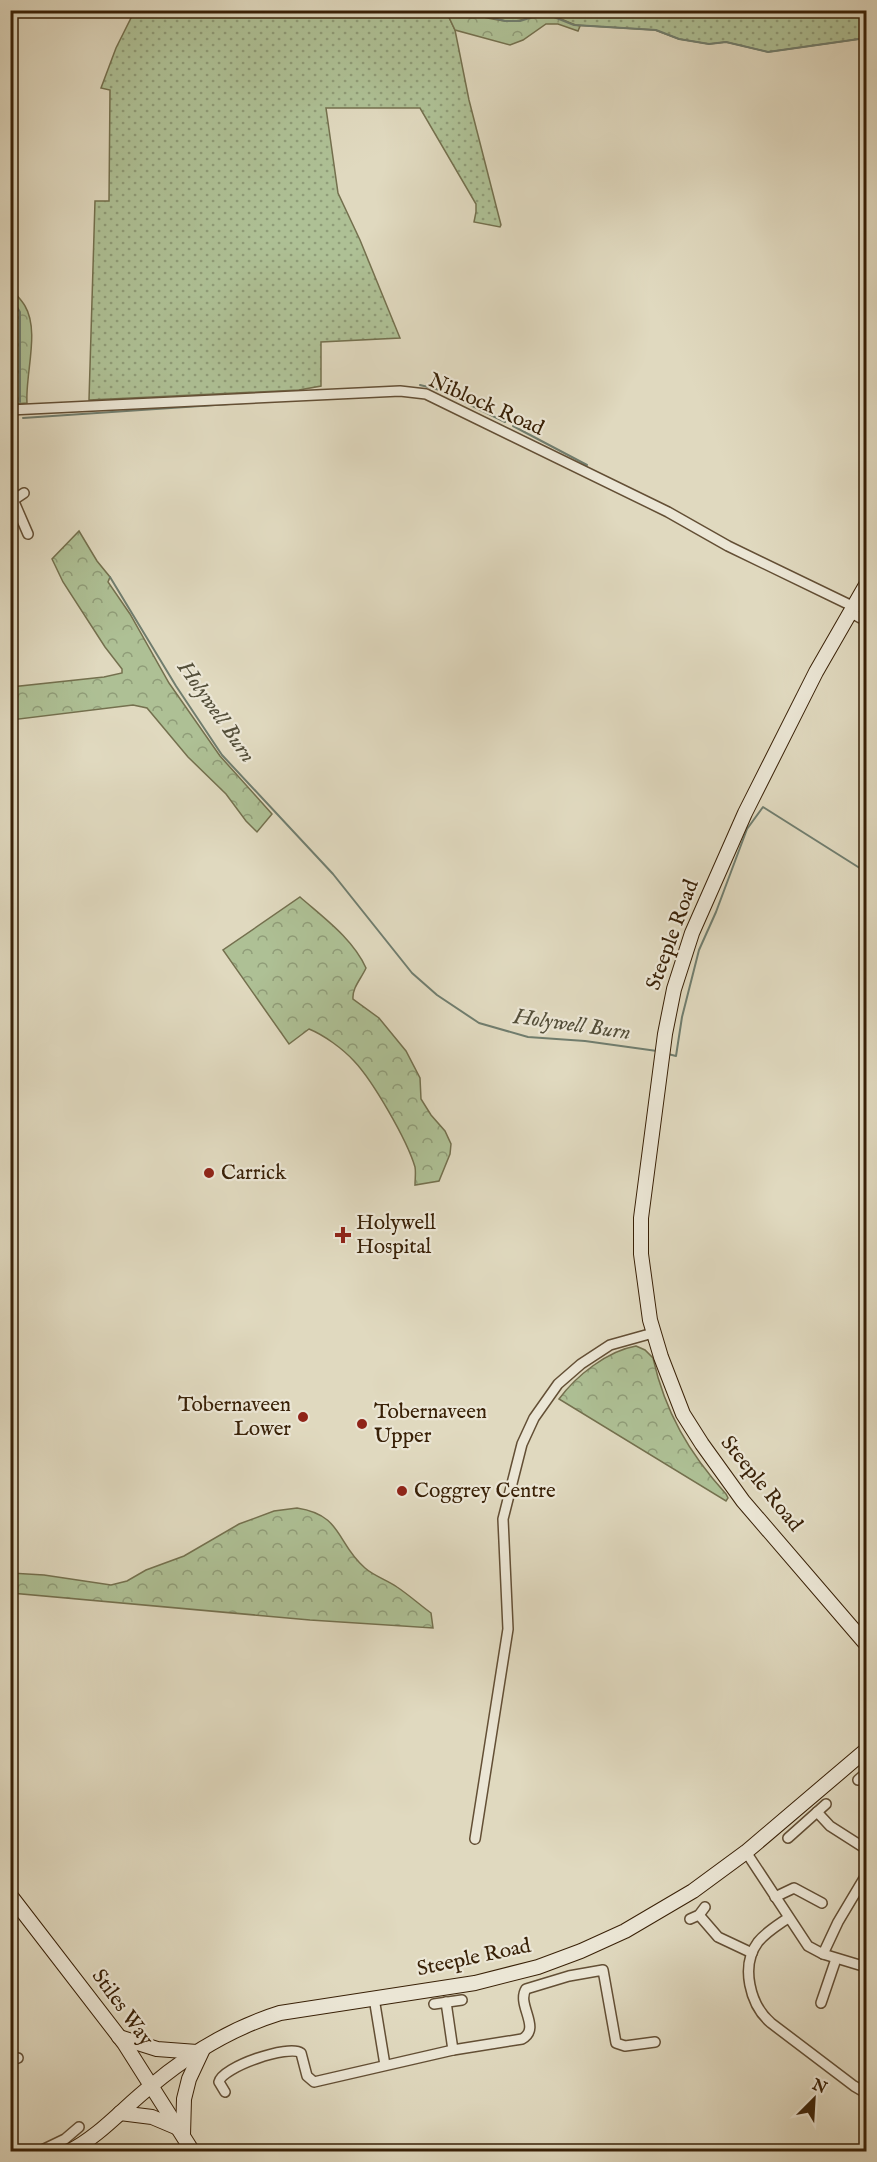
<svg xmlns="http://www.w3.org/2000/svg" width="877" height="2162" viewBox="0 0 877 2162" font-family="'IM FELL English',serif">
  <defs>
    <pattern id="grass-dots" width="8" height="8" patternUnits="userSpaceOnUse" patternTransform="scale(1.5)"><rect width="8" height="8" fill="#aec095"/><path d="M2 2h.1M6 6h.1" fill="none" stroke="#8f9c78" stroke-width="1.8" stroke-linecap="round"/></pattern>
    <pattern id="forest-crowns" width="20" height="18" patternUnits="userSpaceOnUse" patternTransform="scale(1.5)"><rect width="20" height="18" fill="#aec095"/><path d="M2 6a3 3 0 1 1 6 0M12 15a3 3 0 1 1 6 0" fill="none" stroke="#8f9c78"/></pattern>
  </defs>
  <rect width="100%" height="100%" fill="#e0d9bf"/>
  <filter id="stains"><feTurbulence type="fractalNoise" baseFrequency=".00333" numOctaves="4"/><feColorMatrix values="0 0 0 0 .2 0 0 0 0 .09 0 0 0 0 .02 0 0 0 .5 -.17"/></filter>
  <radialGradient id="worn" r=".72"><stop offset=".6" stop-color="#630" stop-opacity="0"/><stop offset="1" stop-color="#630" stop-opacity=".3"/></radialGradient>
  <g fill="url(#grass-dots)" stroke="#74704e" stroke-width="1.5">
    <polygon points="142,10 446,11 455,30 469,100 501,225 500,227 474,222 476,212 476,204 420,108 326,108 338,193 360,240 400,338 321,342 321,386 299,390 89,400 95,201 109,201 110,90 101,88 116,48 134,12"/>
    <polygon points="460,11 866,11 866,38 768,52 726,42 709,44 679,39 655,30 574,25 549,15 539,15 520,21 505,21"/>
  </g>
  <g fill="url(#forest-crowns)" stroke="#74704e" stroke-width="1.5">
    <path d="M446 11C467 10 486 20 507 21 522 23 535 13 548 15 559 16 569 24 580 26L578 31 558 24H546L523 40 510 45 455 30Z"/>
    <path d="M11 288C15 294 22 300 25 306 40 331 25 375 27 403L15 404 13 310 11 306Z"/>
    <polygon points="79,531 97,561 110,577 108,582 130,614 169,683 220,756 272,814 257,832 246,821 226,794 188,757 147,708 133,705 11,720 11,687 104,677 122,673 122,669 105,647 63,582 52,559"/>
    <path d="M300 897C324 918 353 939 366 968 361 979 352 988 353 999L379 1018 406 1051 420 1078 421 1099 431 1115 445 1131 451 1144 450 1154 439 1181 415 1185C415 1179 416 1172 415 1167 407 1140 373 1081 354 1061 343 1049 324 1035 309 1029L289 1044 223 950Z"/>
    <path d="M636 1346 645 1350 653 1358C665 1412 689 1453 726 1494L728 1498 726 1501 559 1399C576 1376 607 1351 636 1346Z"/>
    <path d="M297 1508C343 1515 336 1543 365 1568 374 1576 387 1580 397 1587 409 1595 420 1605 431 1613L433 1628 310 1620 11 1593V1573L44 1575 111 1585 127 1581 146 1570 184 1556 239 1524 274 1511Z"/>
  </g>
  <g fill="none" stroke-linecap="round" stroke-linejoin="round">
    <g stroke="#707d6e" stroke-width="2">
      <polyline points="91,10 96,17 123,14"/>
      <polyline points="460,10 505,21 520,21 539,15 549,15 574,25 656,30 679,39 709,44 726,42 768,52 866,38"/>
      <polyline points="134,12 142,10"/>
      <polyline points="10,296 20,312 20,402"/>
      <polyline points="420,385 440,390 505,422"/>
      <polyline points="23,418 258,402"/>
      <polyline points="513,426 587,465"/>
      <polyline points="110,577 176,686 222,755 333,874 412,973 437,995 479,1023 528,1037 585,1041 657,1051"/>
      <polyline points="668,1054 676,1056 682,1017 699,950 716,912 747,829 763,807 866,872"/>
    </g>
    <g stroke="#634f35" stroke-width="12">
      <g id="street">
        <polyline points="10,410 400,391 426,394 668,512 728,546 850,605 855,615 866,621"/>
        <polyline points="10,501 15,504 28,534"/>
        <polyline points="12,501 24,493"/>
        <polyline points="858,1780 866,1773"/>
        <polyline points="817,1812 830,1826 866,1849"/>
        <polyline points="788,1838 826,1804"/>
        <polyline points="475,1839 508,1629 503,1519 522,1444 534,1418 558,1384 581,1364 610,1345 653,1333"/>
        <polyline points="746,1852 808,1946 823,1954 866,1967"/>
        <polyline points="775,1897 794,1888 822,1903"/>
        <polyline points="699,1915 718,1937 752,1953"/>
        <path d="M788 1918C778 1925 766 1932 758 1942 740 1966 750 2005 771 2023L854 2086 866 2093"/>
        <polyline points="690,1919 699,1915 705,1907"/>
        <polyline points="823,1954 838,1922 866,1875"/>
        <polyline points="374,1998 385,2065"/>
        <polyline points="446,2002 453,2050"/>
        <polyline points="821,2003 836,1959"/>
        <polyline points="434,2004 462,2000"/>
        <polyline points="10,2061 18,2058"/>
        <path d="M225 2092 219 2082C222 2067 289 2044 301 2053L307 2076 314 2082 453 2050 522 2039C542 2028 516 2005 526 1989L569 1976 603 1970 616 2043 625 2046 655 2042"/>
        <polyline points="38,2152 65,2139 79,2127"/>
      </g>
    </g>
    <g stroke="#392107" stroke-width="16">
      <g id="secondary">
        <polyline points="866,585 816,672 745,813 692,933 674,989 665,1034 641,1218 641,1254 650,1320 661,1357 683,1414 702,1444 743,1501 866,1644"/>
        <polyline points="10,1895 124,2043 193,2152"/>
        <polyline points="119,2037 157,2049 197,2052"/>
        <polyline points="120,2113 152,2117 178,2128"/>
        <polyline points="183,2135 184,2099 189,2079 203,2049"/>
        <path d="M68 2152C100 2136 123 2108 151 2086 189 2054 232 2028 280 2013L475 1983 538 1967 581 1951 625 1931 693 1891 746 1852 866 1750"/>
      </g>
    </g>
    <use href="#street" stroke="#ebe6d5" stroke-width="9"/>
    <use href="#secondary" stroke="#ebe6d5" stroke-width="14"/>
  </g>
  <g fill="#8f2418" stroke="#ebe6d5" stroke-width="2">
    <circle cx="209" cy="1173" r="6"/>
    <path d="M340 1226h6v6h6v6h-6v6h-6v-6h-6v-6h6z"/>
    <circle cx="303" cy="1417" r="6"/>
    <circle cx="362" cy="1424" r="6"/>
    <circle cx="402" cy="1491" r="6"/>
  </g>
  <g text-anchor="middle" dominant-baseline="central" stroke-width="4.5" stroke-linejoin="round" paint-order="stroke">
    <g font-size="21" fill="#392107" stroke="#ebe6d5">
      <text transform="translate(486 405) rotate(24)">Niblock Road</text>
      <text transform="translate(673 935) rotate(-70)">Steeple Road</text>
      <text transform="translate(761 1484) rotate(51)">Steeple Road</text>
      <text transform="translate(474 1958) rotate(-12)">Steeple Road</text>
      <text transform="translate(122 2008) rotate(54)">Stiles Way</text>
    </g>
    <g font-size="21" fill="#392107" stroke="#ebe6d5" text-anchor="start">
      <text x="221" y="1173">Carrick</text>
      <text x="356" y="1223">Holywell<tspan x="356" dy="24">Hospital</tspan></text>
      <text x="291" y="1405" text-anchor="end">Tobernaveen<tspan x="291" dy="24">Lower</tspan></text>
      <text x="374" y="1412">Tobernaveen<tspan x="374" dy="24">Upper</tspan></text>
      <text x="414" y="1491">Coggrey Centre</text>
    </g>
    <g font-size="22" font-style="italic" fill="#544f3a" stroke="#ebe6d5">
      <text transform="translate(216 712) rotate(55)">Holywell Burn</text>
      <text transform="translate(572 1025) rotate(8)">Holywell Burn</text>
    </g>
  </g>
  <rect width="877" height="2162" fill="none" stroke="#e0d9bf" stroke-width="36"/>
  <rect x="12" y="12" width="853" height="2138" fill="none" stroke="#392107" stroke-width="3"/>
  <rect x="18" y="18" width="841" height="2126" fill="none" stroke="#392107" stroke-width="1.5"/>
  <g transform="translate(814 2099) rotate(24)" stroke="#ebe6d5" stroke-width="4.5" paint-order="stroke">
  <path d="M0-4.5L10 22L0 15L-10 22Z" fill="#392107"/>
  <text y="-9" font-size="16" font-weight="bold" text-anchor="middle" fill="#392107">N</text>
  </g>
  <rect width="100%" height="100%" filter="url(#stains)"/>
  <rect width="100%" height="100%" fill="url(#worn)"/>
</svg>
